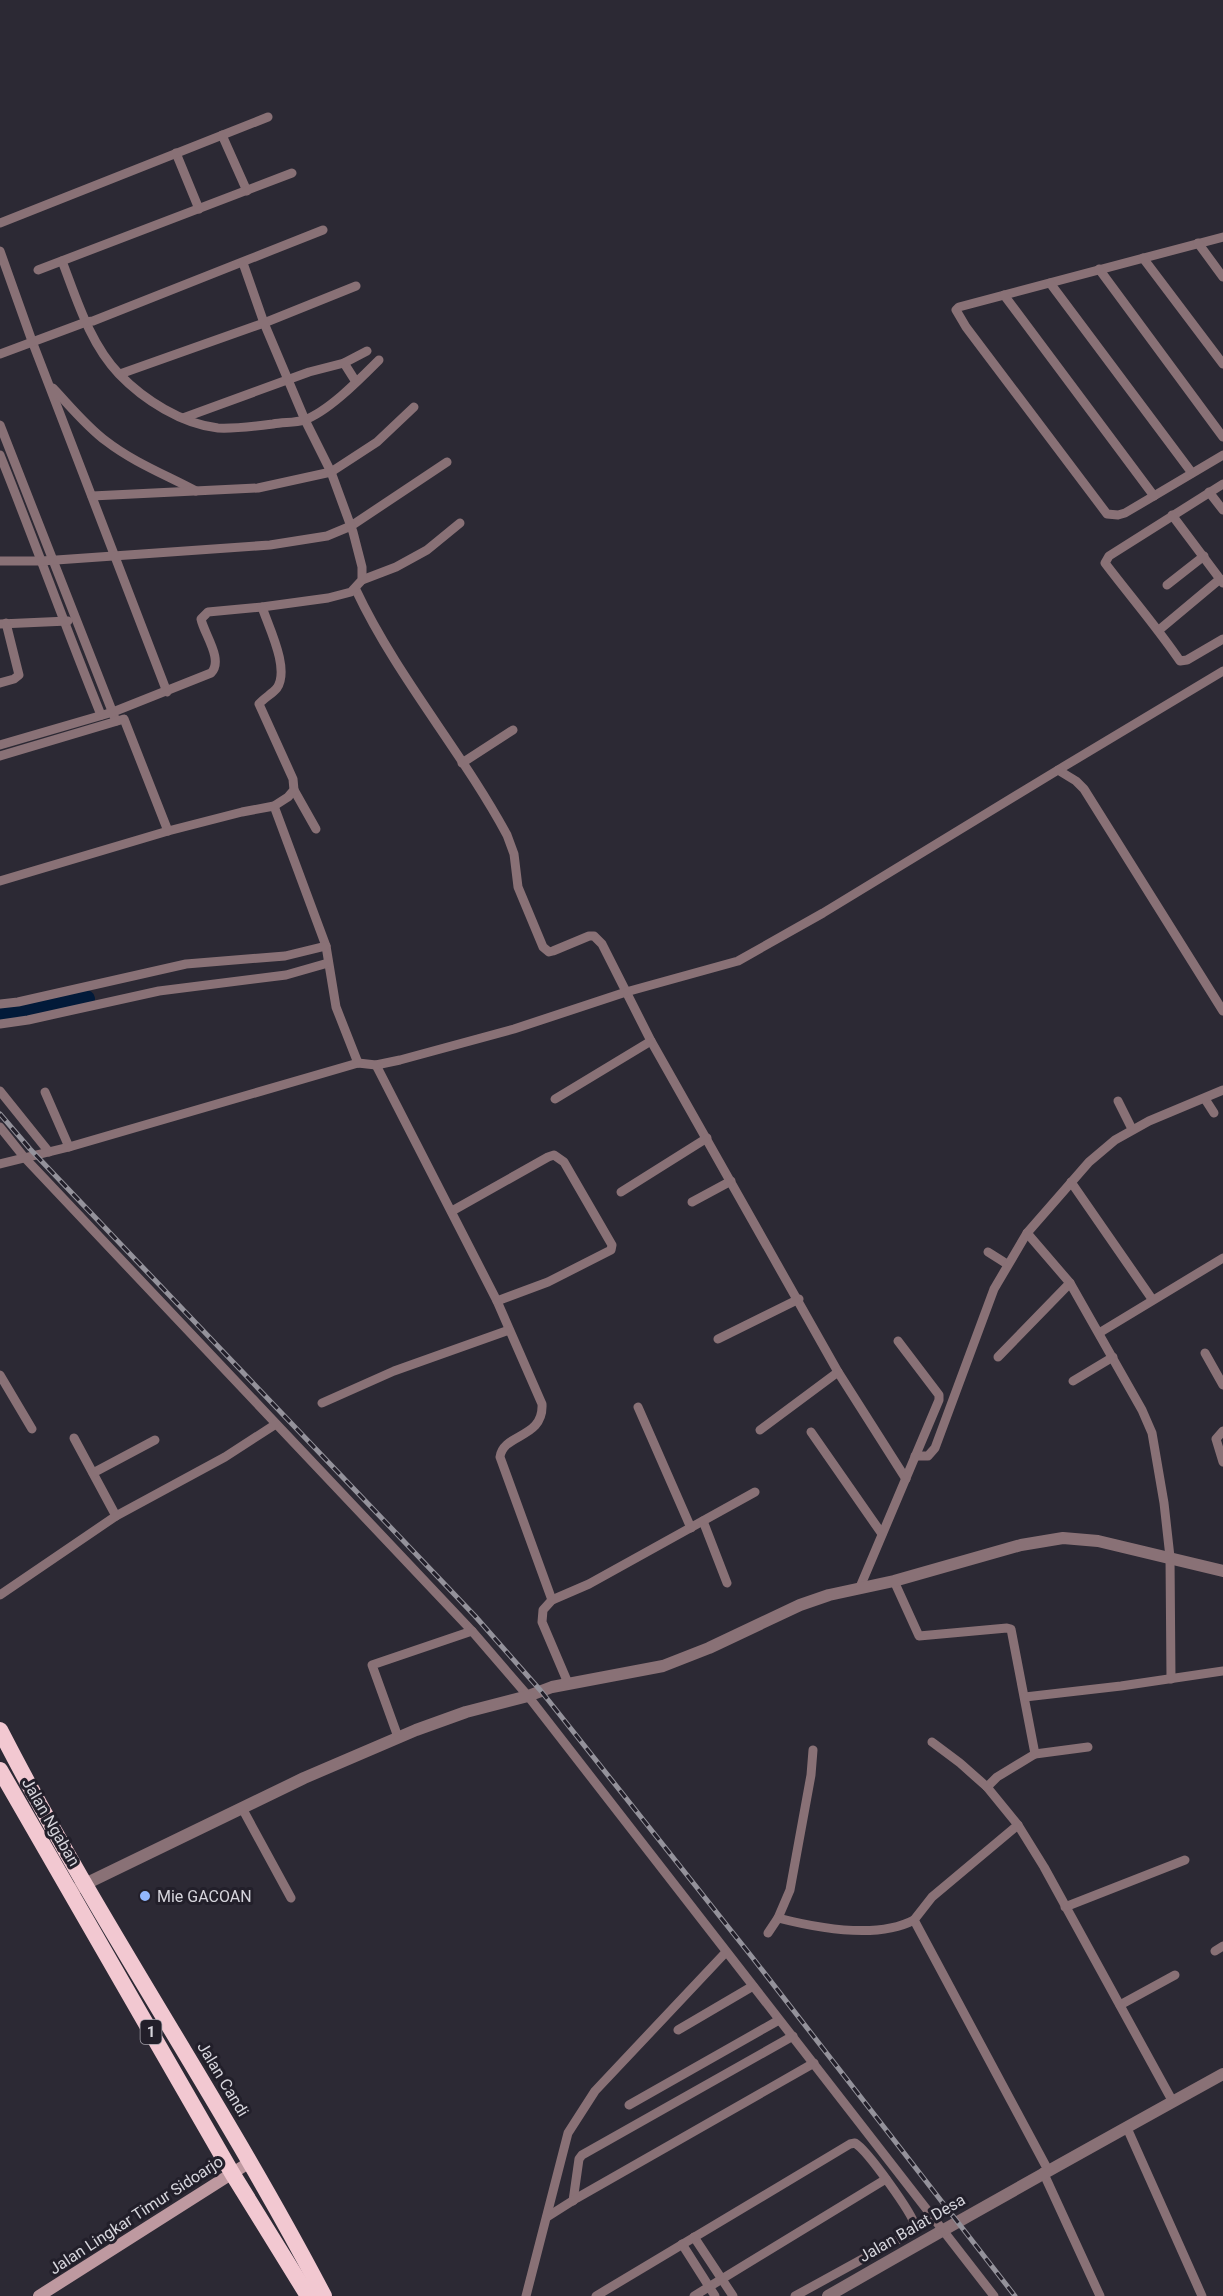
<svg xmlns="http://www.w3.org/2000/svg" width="1223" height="2296" viewBox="0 0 1223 2296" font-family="Roboto,sans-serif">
  <rect width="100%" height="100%" fill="#2c2934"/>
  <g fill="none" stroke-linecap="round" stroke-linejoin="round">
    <polyline stroke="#021a39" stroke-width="18" points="0,1016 86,999"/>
    <g stroke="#897176" stroke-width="9">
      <polyline points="222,135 247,191"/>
      <polyline points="176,153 199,209"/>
      <polyline points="0,223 268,117"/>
      <polyline points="1223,237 959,307 956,310 966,327 1107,514 1118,515 1125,513 1223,455"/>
      <polyline points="1198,243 1223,277"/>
      <polyline points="0,251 32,341 167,692"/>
      <polyline points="1143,258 1223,364"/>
      <path d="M62 261C77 300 90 344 119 374 144 400 182 424 218 428 236 429 255 426 273 424 283 422 295 423 304 420 328 412 361 378 379 360"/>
      <polyline points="1099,269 1223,437"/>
      <polyline points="38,270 292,173"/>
      <polyline points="1050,283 1192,473"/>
      <polyline points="1004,295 1154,496"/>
      <polyline points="0,354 86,322 93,321 323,230"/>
      <polyline points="344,363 356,382"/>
      <polyline points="120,374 264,323 356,286"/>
      <path d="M53 388C70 406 86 426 106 441 133 462 166 475 196 491"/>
      <polyline points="183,418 309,372 344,363 367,351"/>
      <polyline points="0,425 116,721"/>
      <path d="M0 455C35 542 66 629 101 715"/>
      <path d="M1223 484 1109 556 1105 563C1130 596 1157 627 1180 661L1187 660 1223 639"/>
      <polyline points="1209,492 1223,510"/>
      <polyline points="92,496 258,488 331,472 377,442 414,407"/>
      <polyline points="1172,515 1223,583"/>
      <polyline points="0,561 42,561 270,545 327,536 351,526 447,462"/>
      <polyline points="362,580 396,567 427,550 460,523"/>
      <polyline points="1167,585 1204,556"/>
      <path d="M356 590C397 677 461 750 507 835L514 854 518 887 543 947 549 952 553 951 589 936H594L602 944 651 1041 838 1372 906 1479"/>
      <polyline points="0,624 68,621"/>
      <polyline points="1159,630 1220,579"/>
      <polyline points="0,683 14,679 19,675 6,623"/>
      <path d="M0 745 113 712 211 673C224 660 204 634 201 619L208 612 262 607 328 598 351 592 362 580V567L353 532 331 472 305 420 264 323 243 263"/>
      <polyline points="0,756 124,719 168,831"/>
      <polyline points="462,763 513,730"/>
      <polyline points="1058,770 1223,671"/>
      <polyline points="294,790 316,829"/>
      <polyline points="274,806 326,946 336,1007 358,1063"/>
      <path d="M0 881 168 831 242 812 274 806 288 797 294 790 293 779 259 704C264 698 272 694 277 688 290 669 269 628 262 607"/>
      <polyline points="0,1004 18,1002 186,964 285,956 326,946"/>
      <polyline points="0,1024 28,1020 159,991 286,975 328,963"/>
      <path d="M376 1065 497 1301 542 1404C544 1439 503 1433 500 1457L552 1600"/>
      <polyline points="0,1091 49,1152"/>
      <polyline points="45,1092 69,1147"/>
      <polyline points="555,1099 651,1041"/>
      <polyline points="1205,1099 1214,1113"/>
      <polyline points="1118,1101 1132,1129"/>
      <polyline points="0,1127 24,1157 472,1631 528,1696 994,2296"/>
      <polyline points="0,1164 69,1147 358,1063 376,1065 400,1060 514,1029 626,992 738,961 823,913 1058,770 1076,781 1084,789 1223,1011"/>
      <polyline points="1071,1182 1152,1299"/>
      <polyline points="621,1192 707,1138"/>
      <polyline points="692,1202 731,1181"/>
      <polyline points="452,1211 548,1157 554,1155 564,1162 612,1245 611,1250 548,1282 497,1301"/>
      <polyline points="1027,1233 1070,1283 1142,1410 1152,1433 1164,1503 1170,1557 1171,1679"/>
      <polyline points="988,1252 1007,1264"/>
      <polyline points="1099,1333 1223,1258"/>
      <polyline points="718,1339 799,1299"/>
      <polyline points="1205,1353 1223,1385"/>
      <polyline points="998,1357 1070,1283"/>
      <polyline points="0,1375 32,1429"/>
      <polyline points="1073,1381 1113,1357"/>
      <polyline points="322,1403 394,1371 509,1330"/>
      <polyline points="638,1407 691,1528"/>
      <polyline points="760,1430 838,1372"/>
      <polyline points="1223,1431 1216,1439 1223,1462"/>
      <polyline points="811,1432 882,1534"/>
      <polyline points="74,1438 116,1516"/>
      <polyline points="915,1456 928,1456 935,1448 994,1289 1027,1233 1089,1162 1115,1140 1149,1121 1223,1090"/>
      <polyline points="93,1473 155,1440"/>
      <polyline points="703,1521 727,1583"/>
      <polyline points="894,1581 919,1636 1007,1628 1011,1629 1035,1754 997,1777 987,1787 1018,1825 1044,1867 1173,2102"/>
      <polyline points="860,1587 939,1400 939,1395 898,1341"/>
      <polyline points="0,1595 116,1516 225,1457 276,1424"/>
      <polyline points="568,1683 542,1622 543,1610 552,1600 589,1584 755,1492"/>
      <polyline points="1025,1697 1121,1686 1223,1671"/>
      <polyline points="398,1737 372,1665 472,1631"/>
      <polyline points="932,1742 960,1763 987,1787"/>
      <path d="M813 1750 811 1775 790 1890 778 1918C817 1928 878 1939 914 1920"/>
      <polyline points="1035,1754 1088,1747"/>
      <polyline points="242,1808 291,1898"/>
      <polyline points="1018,1825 932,1897 914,1920 1048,2170"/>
      <polyline points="1065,1907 1185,1860"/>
      <polyline points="768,1933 778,1918"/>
      <polyline points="1215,1951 1223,1946"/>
      <polyline points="1120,2005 1175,1975"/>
      <polyline points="678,2030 753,1986"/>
      <polyline points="629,2105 779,2020"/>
      <polyline points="1127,2128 1202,2296"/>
      <polyline points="1043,2172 1100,2296"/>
      <polyline points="573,2201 579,2159 582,2155 793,2036"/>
      <polyline points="547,2217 577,2198 814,2063"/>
      <polyline points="694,2237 733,2296"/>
      <polyline points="682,2244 715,2296"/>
      <polyline points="526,2296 568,2133 595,2091 726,1952"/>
      <path d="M596 2296 850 2144 855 2143C867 2150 913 2214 915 2226L908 2234 795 2296"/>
      <polyline points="694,2296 886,2179"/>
    </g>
    <g stroke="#897176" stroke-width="12">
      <polyline points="79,1887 304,1778 416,1730 466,1712 528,1696 552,1687 663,1666 709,1648 800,1605 829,1595 894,1581 1021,1545 1063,1538 1098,1541 1223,1571"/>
      <path d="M828 2296C959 2220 1091 2147 1223 2074"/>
    </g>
    <polyline stroke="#be99a0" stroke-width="12" points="39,2296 250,2162"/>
    <g stroke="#f2c8d1" stroke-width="16">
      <path d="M0 1730C99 1923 223 2103 324 2296"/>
      <polyline points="0,1770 232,2173 308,2296"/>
    </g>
    <g stroke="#94929b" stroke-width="5">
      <polyline id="rail" points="0,1114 30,1149 475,1616 541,1691 752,1957 1015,2296"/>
    </g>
    <use href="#rail" stroke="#221f2a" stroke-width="3" stroke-dasharray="9" stroke-linecap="butt"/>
  </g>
  <circle fill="#92b7fd" stroke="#221f2a" stroke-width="2" cx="145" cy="1896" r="6"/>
  <g text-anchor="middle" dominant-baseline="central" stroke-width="6" stroke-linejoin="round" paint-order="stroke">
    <rect fill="#221f2a" stroke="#a09ea7" stroke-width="1.5" x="140.5" y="2020" width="21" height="24" rx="4.5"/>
    <g font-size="15" font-weight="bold" fill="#d6d5dc">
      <text x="151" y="2032">1</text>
    </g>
    <g font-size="16" fill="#d6d5dc" stroke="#221f2a">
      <text transform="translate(51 1822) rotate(60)">Jalan Ngaban</text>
      <text transform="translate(223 2079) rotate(59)">Jalan Candi</text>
      <text transform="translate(136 2215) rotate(-33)">Jalan Lingkar Timur Sidoarjo</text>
      <text transform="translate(912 2228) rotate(-30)">Jalan Balat Desa</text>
    </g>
    <g font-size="16" fill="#d6d5dc" stroke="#221f2a" text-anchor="start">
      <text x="157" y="1896">Mie GACOAN</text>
    </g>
  </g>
</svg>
